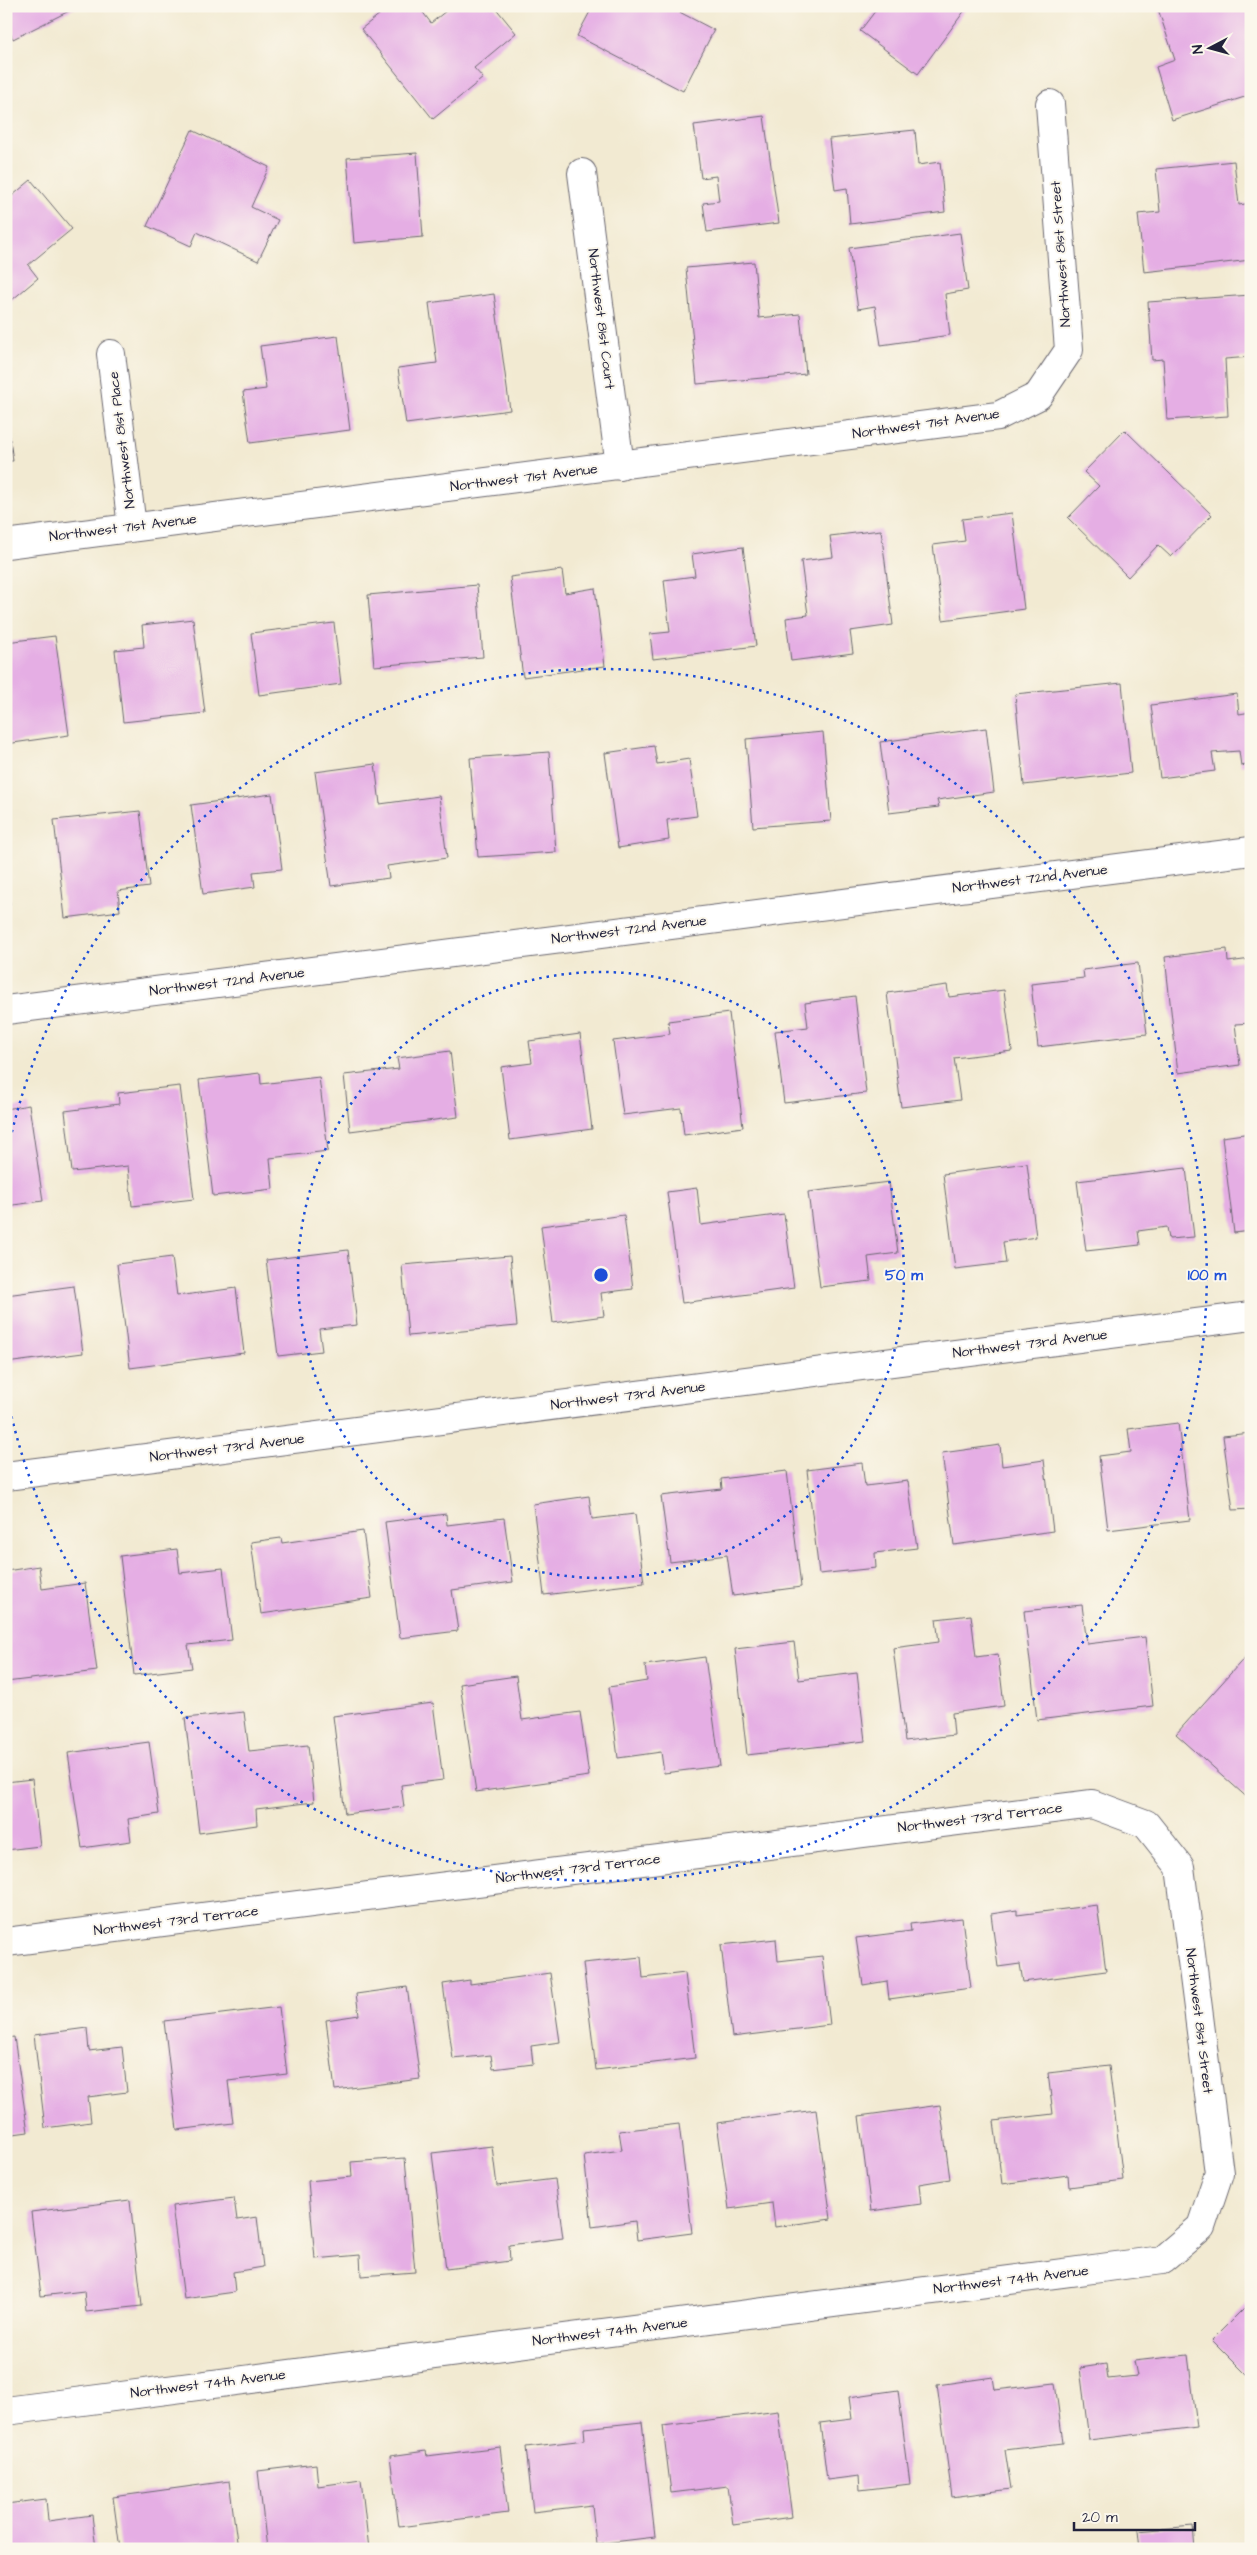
<svg xmlns="http://www.w3.org/2000/svg" width="1257" height="2555" viewBox="0 0 1257 2555" font-family="'Architects Daughter',sans-serif">
  <rect width="100%" height="100%" fill="#fbf7ec"/>
  <filter id="ink" filterUnits="userSpaceOnUse"><feTurbulence type="fractalNoise" baseFrequency=".02" numOctaves="2"/><feDisplacementMap in="SourceGraphic" scale="10" xChannelSelector="R" yChannelSelector="G"/><feConvolveMatrix kernelMatrix="1 2 1 2 8 2 1 2 1" color-interpolation-filters="sRGB"/></filter>
  <filter id="wash" filterUnits="userSpaceOnUse"><feTurbulence type="fractalNoise" baseFrequency=".0096" numOctaves="4" result="noise"/><feDisplacementMap in="SourceGraphic" scale="20" xChannelSelector="R" yChannelSelector="G"/><feGaussianBlur stdDeviation="1.12" result="paint"/><feColorMatrix in="noise" values="0 0 0 0 0 0 0 0 0 0 0 0 0 0 0 0 0 1.4 0 .05"/><feComposite in="paint" operator="in"/></filter>
  <g filter="url(#wash)">
    <rect width="100%" height="100%" fill="#f2ead2"/>
    <g id="blocks">
      <g fill="#e5aee4">
        <polygon points="6,6 79,6 13,39 6,25"/>
        <polygon points="390,6 418,6 431,23 452,6 494,6 516,33 474,68 483,78 433,119 361,29"/>
        <polygon points="593,6 668,6 714,30 683,91 577,36"/>
        <polygon points="879,6 968,6 918,74 860,31"/>
        <polygon points="1157,6 1251,6 1251,95 1172,120 1156,67 1175,60"/>
        <polygon points="764,116 779,223 707,232 703,203 719,201 716,176 701,178 694,125"/>
        <polygon points="192,130 269,167 251,207 278,220 258,261 197,232 191,246 147,226"/>
        <polygon points="915,130 918,165 940,162 945,212 850,224 847,188 835,190 829,139"/>
        <polygon points="417,153 423,237 354,243 347,158"/>
        <polygon points="1234,161 1239,205 1251,203 1251,260 1144,272 1138,214 1160,212 1156,169"/>
        <polygon points="31,180 72,229 28,265 38,278 6,305 6,201"/>
        <polygon points="960,233 968,290 945,294 950,335 881,345 875,306 858,309 849,248"/>
        <polygon points="754,262 759,318 800,314 806,374 697,384 686,268"/>
        <polygon points="494,294 510,410 406,424 398,368 437,363 429,303"/>
        <polygon points="1251,295 1251,357 1225,359 1228,416 1167,420 1163,359 1152,360 1148,302"/>
        <polygon points="338,336 350,430 250,443 243,392 266,389 260,346"/>
        <polygon points="6,411 13,461 6,461"/>
        <polygon points="1125,430 1212,515 1171,557 1158,545 1128,577 1068,518 1099,486 1084,472"/>
        <polygon points="1012,513 1024,609 943,620 933,545 965,541 962,519"/>
        <polygon points="881,530 893,625 850,631 853,653 791,661 786,618 808,615 801,561 833,557 830,536"/>
        <polygon points="743,547 756,646 653,659 650,634 670,632 664,580 695,576 692,554"/>
        <polygon points="562,570 565,593 595,588 605,666 523,677 510,577"/>
        <polygon points="477,585 483,657 374,666 368,595"/>
        <polygon points="193,619 205,713 123,722 115,650 144,647 142,625"/>
        <polygon points="334,623 341,684 259,695 251,633"/>
        <polygon points="55,636 69,735 6,744 6,642"/>
        <polygon points="1122,683 1131,773 1024,785 1015,694"/>
        <polygon points="1237,694 1239,714 1251,712 1251,764 1241,766 1239,751 1212,753 1215,771 1160,778 1151,705"/>
        <polygon points="986,728 994,792 937,800 939,807 889,813 880,742"/>
        <polygon points="823,732 831,821 753,827 746,739"/>
        <polygon points="654,746 657,764 689,759 697,816 667,820 669,840 618,848 605,753"/>
        <polygon points="549,752 556,852 478,857 470,758"/>
        <polygon points="375,764 380,804 439,796 447,858 387,866 389,878 331,886 315,772"/>
        <polygon points="272,794 282,869 253,872 255,887 203,894 191,805"/>
        <polygon points="140,811 149,887 118,891 120,911 65,918 54,820"/>
        <polygon points="6,882 10,904 6,904"/>
        <polygon points="1227,949 1228,962 1251,959 1251,1023 1235,1024 1240,1065 1178,1073 1165,957"/>
        <polygon points="1138,963 1147,1034 1038,1047 1031,984 1084,978 1083,970"/>
        <polygon points="947,985 949,997 1004,990 1012,1051 954,1058 960,1100 901,1107 887,993"/>
        <polygon points="855,996 866,1093 784,1103 775,1031 808,1027 805,1003"/>
        <polygon points="729,1013 743,1127 684,1135 681,1108 623,1115 613,1041 670,1034 668,1021"/>
        <polygon points="580,1034 592,1129 510,1140 501,1067 532,1063 529,1041"/>
        <polygon points="450,1051 458,1117 350,1131 344,1075 399,1069 397,1058"/>
        <polygon points="260,1073 261,1084 319,1077 328,1151 270,1158 273,1189 213,1196 199,1080"/>
        <polygon points="180,1086 194,1199 132,1206 128,1166 72,1172 65,1111 119,1104 118,1093"/>
        <polygon points="29,1105 43,1201 6,1206 6,1109"/>
        <polygon points="1251,1133 1251,1231 1234,1233 1222,1137"/>
        <polygon points="1027,1163 1036,1237 1003,1242 1006,1263 955,1269 943,1174"/>
        <polygon points="1186,1168 1194,1237 1169,1239 1167,1227 1138,1231 1140,1245 1086,1251 1077,1181"/>
        <polygon points="889,1182 898,1253 868,1257 871,1281 820,1287 808,1192"/>
        <polygon points="697,1188 701,1225 784,1214 794,1288 682,1303 667,1192"/>
        <polygon points="624,1215 633,1289 601,1293 604,1316 553,1323 541,1226"/>
        <polygon points="348,1250 357,1325 319,1329 322,1351 278,1356 266,1260"/>
        <polygon points="510,1256 517,1326 408,1336 402,1265"/>
        <polygon points="172,1257 177,1296 236,1288 244,1353 130,1368 117,1264"/>
        <polygon points="74,1286 83,1353 6,1363 6,1295"/>
        <polygon points="1178,1423 1190,1520 1108,1530 1099,1456 1131,1452 1128,1429"/>
        <polygon points="1251,1433 1251,1509 1233,1510 1223,1436"/>
        <polygon points="1000,1445 1002,1466 1044,1460 1053,1531 954,1545 942,1453"/>
        <polygon points="862,1463 865,1486 908,1481 917,1548 875,1553 876,1568 819,1574 807,1470"/>
        <polygon points="787,1471 801,1587 733,1596 727,1555 670,1562 661,1496 722,1489 721,1479"/>
        <polygon points="589,1496 592,1519 635,1514 644,1583 544,1595 533,1504"/>
        <polygon points="446,1514 447,1525 504,1518 513,1582 452,1590 458,1631 400,1638 385,1522"/>
        <polygon points="363,1531 372,1598 261,1614 251,1542 281,1538 282,1543"/>
        <polygon points="177,1549 180,1573 223,1568 232,1640 188,1645 192,1668 134,1675 120,1556"/>
        <polygon points="39,1566 42,1589 85,1583 97,1671 6,1682 6,1571"/>
        <polygon points="1082,1605 1087,1644 1145,1637 1153,1706 1037,1720 1024,1611"/>
        <polygon points="971,1615 976,1657 998,1654 1004,1706 952,1713 954,1735 905,1741 893,1648 939,1642 936,1619"/>
        <polygon points="794,1642 799,1680 857,1673 865,1741 747,1755 735,1649"/>
        <polygon points="1248,1654 1251,1657 1251,1801 1176,1734"/>
        <polygon points="705,1657 720,1766 664,1773 661,1752 618,1758 609,1687 647,1681 645,1665"/>
        <polygon points="516,1676 522,1720 580,1712 589,1776 476,1792 460,1684"/>
        <polygon points="433,1703 443,1780 401,1785 404,1807 345,1814 333,1716"/>
        <polygon points="244,1712 249,1751 308,1745 314,1802 256,1809 257,1825 199,1833 185,1718"/>
        <polygon points="149,1742 159,1814 128,1819 131,1841 82,1848 68,1753"/>
        <polygon points="32,1779 40,1846 6,1850 6,1782"/>
        <polygon points="1097,1905 1106,1971 1023,1982 1020,1964 998,1967 991,1914 1017,1910 1017,1915"/>
        <polygon points="962,1918 971,1988 889,1999 887,1981 863,1985 856,1938 911,1931 910,1924"/>
        <polygon points="776,1939 778,1961 822,1956 830,2025 732,2037 721,1945"/>
        <polygon points="641,1957 643,1978 685,1973 695,2058 596,2070 583,1963"/>
        <polygon points="550,1973 560,2042 531,2046 533,2064 493,2069 491,2055 453,2059 443,1984 470,1980 470,1984"/>
        <polygon points="407,1987 420,2079 335,2090 326,2020 359,2015 356,1994"/>
        <polygon points="279,2007 287,2074 228,2081 233,2123 177,2130 164,2021"/>
        <polygon points="87,2028 89,2051 122,2047 127,2092 88,2097 91,2122 45,2128 34,2035"/>
        <polygon points="14,2037 28,2132 6,2135 6,2038"/>
        <polygon points="1109,2066 1123,2180 1069,2187 1068,2175 1002,2184 994,2121 1053,2114 1048,2073"/>
        <polygon points="940,2105 950,2179 919,2184 921,2204 871,2211 859,2116"/>
        <polygon points="816,2110 831,2219 775,2227 772,2203 729,2209 717,2123"/>
        <polygon points="679,2124 692,2233 637,2240 635,2221 592,2227 584,2155 622,2150 619,2131"/>
        <polygon points="492,2146 497,2186 555,2179 563,2238 509,2245 510,2261 446,2269 432,2153"/>
        <polygon points="405,2158 415,2272 361,2276 360,2255 315,2259 308,2181 352,2177 351,2162"/>
        <polygon points="234,2198 237,2220 257,2217 263,2267 233,2272 235,2292 184,2299 172,2206"/>
        <polygon points="130,2200 142,2306 86,2312 84,2291 41,2296 31,2212"/>
        <polygon points="1251,2301 1251,2379 1212,2340"/>
        <polygon points="1188,2355 1197,2427 1089,2440 1080,2368 1106,2364 1108,2379 1137,2376 1134,2361"/>
        <polygon points="993,2377 995,2390 1055,2383 1063,2443 1005,2450 1011,2489 952,2497 937,2385"/>
        <polygon points="898,2390 910,2484 860,2490 859,2476 827,2480 820,2423 852,2419 849,2397"/>
        <polygon points="778,2411 792,2517 733,2525 728,2486 671,2493 663,2426"/>
        <polygon points="642,2422 655,2537 596,2544 592,2505 533,2512 526,2447 585,2440 584,2428"/>
        <polygon points="500,2447 508,2513 399,2527 390,2456 426,2451 427,2456"/>
        <polygon points="316,2464 318,2486 361,2480 369,2549 267,2549 258,2471"/>
        <polygon points="229,2481 238,2549 120,2549 113,2497"/>
        <polygon points="46,2499 48,2521 92,2515 96,2549 6,2549 6,2504"/>
        <polygon points="1193,2526 1195,2549 1140,2549 1138,2531"/>
      </g>
    </g>
  </g>
  <g filter="url(#ink)">
    <use href="#blocks" fill-opacity="0" stroke="#6b6870" stroke-width="1"/>
    <g fill="none" stroke-linecap="round" stroke-linejoin="round">
      <g stroke="#6b6870" stroke-width="30">
        <g id="minor">
          <polyline points="582,173 620,466"/>
          <polyline points="111,354 132,527"/>
          <polyline points="6,544 998,416 1038,396 1069,350 1050,104"/>
          <polyline points="6,1010 1251,851"/>
          <polyline points="6,1476 1251,1316"/>
          <polyline points="6,1942 1092,1804 1146,1824 1180,1867 1219,2173 1201,2227 1162,2260 6,2411"/>
        </g>
      </g>
      <use href="#minor" stroke="#fff" stroke-width="28"/>
    </g>
  </g>
  <g fill="none" stroke="#1d4ed8" stroke-width="2.5" stroke-dasharray="2.5 5">
    <circle cx="601" cy="1275" r="303"/>
    <path d="M7 1154A606 606 0 1 1 7 1396"/>
  </g>
  <g text-anchor="middle" dominant-baseline="central" stroke-width="4" stroke-linejoin="round" paint-order="stroke">
    <g font-size="14" fill="#22223b" stroke="#fbf7ec">
      <text transform="translate(1061 254) rotate(-94)">Northwest 81st Street</text>
      <text transform="translate(601 319) rotate(83)">Northwest 81st Court</text>
      <text transform="translate(926 424) rotate(-8)">Northwest 71st Avenue</text>
      <text transform="translate(122 440) rotate(-97)">Northwest 81st Place</text>
      <text transform="translate(524 478) rotate(-7)">Northwest 71st Avenue</text>
      <text transform="translate(123 528) rotate(-7)">Northwest 71st Avenue</text>
      <text transform="translate(1030 879) rotate(-7)">Northwest 72nd Avenue</text>
      <text transform="translate(629 930) rotate(-7)">Northwest 72nd Avenue</text>
      <text transform="translate(227 982) rotate(-7)">Northwest 72nd Avenue</text>
      <text transform="translate(1030 1344) rotate(-7)">Northwest 73rd Avenue</text>
      <text transform="translate(628 1396) rotate(-7)">Northwest 73rd Avenue</text>
      <text transform="translate(227 1448) rotate(-7)">Northwest 73rd Avenue</text>
      <text transform="translate(980 1818) rotate(-7)">Northwest 73rd Terrace</text>
      <text transform="translate(578 1869) rotate(-7)">Northwest 73rd Terrace</text>
      <text transform="translate(176 1921) rotate(-7)">Northwest 73rd Terrace</text>
      <text transform="translate(1199 2021) rotate(83)">Northwest 81st Street</text>
      <text transform="translate(1011 2280) rotate(-7)">Northwest 74th Avenue</text>
      <text transform="translate(610 2332) rotate(-7)">Northwest 74th Avenue</text>
      <text transform="translate(208 2384) rotate(-7)">Northwest 74th Avenue</text>
    </g>
  </g>
  <circle cx="601" cy="1275" r="8" fill="#1d4ed8" stroke="#fbf7ec" stroke-width="2.5"/>
  <g font-size="15" text-anchor="middle" font-weight="bold" fill="#1d4ed8" stroke="#fbf7ec" stroke-width="4" stroke-linejoin="round" paint-order="stroke">
    <text x="904" y="1280">50 m</text>
    <text x="1207" y="1280">100 m</text>
  </g>
  <rect width="1257" height="2555" fill="none" stroke="#fbf7ec" stroke-width="25"/>
  <g transform="translate(1210 48) rotate(264)" stroke="#fbf7ec" stroke-width="4" paint-order="stroke">
  <path d="M0-4L9 19L0 12L-9 19Z" fill="#22223b"/>
  <text y="-8" font-size="14" font-weight="bold" text-anchor="middle" fill="#22223b">N</text>
  </g>
  <path d="M1074 2522v8h121v-8" fill="none" stroke="#22223b" stroke-width="2.5"/>
  <text x="1082" y="2522" font-size="15" fill="#22223b" stroke="#fbf7ec" stroke-width="4" paint-order="stroke">20 m</text>
</svg>
